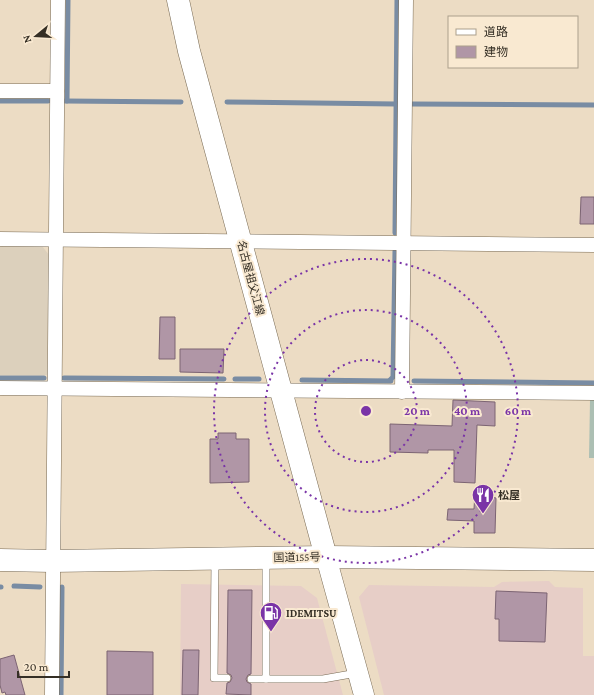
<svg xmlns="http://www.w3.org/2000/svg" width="594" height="695" viewBox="0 0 594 695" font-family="'Crimson Pro','Noto Sans JP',serif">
  <rect width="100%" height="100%" fill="#ecdcc4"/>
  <g fill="#e7cec7">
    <polygon points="549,581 555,587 583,588 583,656 594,656 594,695 384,695 359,597 369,585 494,587 502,582"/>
    <polygon points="181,584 301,586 317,598 343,695 180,695"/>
  </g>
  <polygon fill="#dcd0bc" points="0,246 42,246 49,255 47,375 0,375"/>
  <polygon fill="#acbfb3" points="590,400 594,400 594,458 589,458"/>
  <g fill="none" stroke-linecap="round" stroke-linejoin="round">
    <g stroke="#798ca3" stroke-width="5">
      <polyline points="0,101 48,101"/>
      <polyline points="65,101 181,102"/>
      <polyline points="67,101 68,0"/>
      <polyline points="227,102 396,104"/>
      <polyline points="412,104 594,105"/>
      <polyline points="395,233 397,0"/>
      <polyline points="0,378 44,378"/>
      <polyline points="64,378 224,379"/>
      <polyline points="235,379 259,379"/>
      <polyline points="302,380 391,381"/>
      <polyline points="390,380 393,377 395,251"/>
      <polyline points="414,381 594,383"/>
      <polyline points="14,586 40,587"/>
      <polyline points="0,587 1,587"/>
      <polyline points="61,695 62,587"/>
    </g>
  </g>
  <g fill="#b096a6" stroke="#7c6473">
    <polygon points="581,197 594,197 594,224 580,224"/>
    <polygon points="160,317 175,317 175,359 159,359"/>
    <polygon points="180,349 224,349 223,373 180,372"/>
    <polygon points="453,400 495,402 495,426 477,425 475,483 454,482 454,450 428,450 428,453 390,452 390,424 452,426"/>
    <polygon points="218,433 236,433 236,439 249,439 249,482 210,483 210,439 218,439"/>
    <polygon points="475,492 491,492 491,497 496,498 495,533 474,533 474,521 447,520 448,509 474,509"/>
    <polygon points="228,590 252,590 251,674 248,675 246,679 247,682 251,684 251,695 226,694 227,683 230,682 232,678 231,675 227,673"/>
    <polygon points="496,591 547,593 545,642 499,641 499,619 495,619"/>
    <polygon points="183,650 199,650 198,695 182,695"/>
    <polygon points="107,651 153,652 153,695 107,695"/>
    <polygon points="14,655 25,695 6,695 5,692 2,693 0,685 0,659"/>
  </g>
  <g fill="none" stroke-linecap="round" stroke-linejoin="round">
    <g stroke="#786a54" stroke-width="8">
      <g id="service">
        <polyline points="215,561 214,678 227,678"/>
        <polyline points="251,679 323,679 357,673"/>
        <polyline points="266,679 266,561"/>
      </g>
    </g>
    <g stroke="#786a54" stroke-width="15">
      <g id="minor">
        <polyline points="0,91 57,91"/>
        <polyline points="0,239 594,245"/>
        <polyline points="0,388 594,393"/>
        <polyline points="402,392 406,0"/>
        <polyline points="52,695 58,0"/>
      </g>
    </g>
    <g stroke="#786a54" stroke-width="21">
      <polyline id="secondary" points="326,557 364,695"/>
    </g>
    <g stroke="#786a54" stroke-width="23">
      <polyline id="primary" points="178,0 189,51 326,557"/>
    </g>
    <g stroke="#786a54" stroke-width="23">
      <polyline id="trunk" points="0,560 52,561 326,557 594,560"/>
    </g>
    <use href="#service" stroke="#fff" stroke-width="7"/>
    <use href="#minor" stroke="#fff" stroke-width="14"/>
    <use href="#secondary" stroke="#fff" stroke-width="20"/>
    <use href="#primary" stroke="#fff" stroke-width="22"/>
    <use href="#trunk" stroke="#fff" stroke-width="22"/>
  </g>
  <g fill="none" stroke="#7a34a7" stroke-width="2" stroke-dasharray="2 4">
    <circle cx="366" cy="411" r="51"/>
    <circle cx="366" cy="411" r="101"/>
    <circle cx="366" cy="411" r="152"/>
  </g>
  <defs>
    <g id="restaurant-pin" transform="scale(1.15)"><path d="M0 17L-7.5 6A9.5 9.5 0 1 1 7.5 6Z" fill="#7a34a7" stroke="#f9e9d1"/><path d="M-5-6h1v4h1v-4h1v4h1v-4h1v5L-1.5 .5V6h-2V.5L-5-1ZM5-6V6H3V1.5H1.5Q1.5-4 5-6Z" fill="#fff"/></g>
    <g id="fuel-pin" transform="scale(1.15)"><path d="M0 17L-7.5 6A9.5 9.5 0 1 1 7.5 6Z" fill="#7a34a7" stroke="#f9e9d1"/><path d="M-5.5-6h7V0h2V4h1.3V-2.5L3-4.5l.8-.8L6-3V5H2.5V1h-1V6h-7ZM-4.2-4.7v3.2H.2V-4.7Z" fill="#fff"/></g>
  </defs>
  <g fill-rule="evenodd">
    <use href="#restaurant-pin" x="483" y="495"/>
    <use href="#fuel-pin" x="271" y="613"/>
  </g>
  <g text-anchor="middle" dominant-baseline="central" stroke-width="4" stroke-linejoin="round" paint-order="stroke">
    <g font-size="11" fill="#352f25" stroke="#f9e9d1">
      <text transform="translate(251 278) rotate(75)">名古屋祖父江線</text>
      <text transform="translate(297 557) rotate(-1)">国道155号</text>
    </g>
    <g font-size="11" font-weight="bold" fill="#352f25" stroke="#f9e9d1" text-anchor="start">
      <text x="498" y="495">松屋</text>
      <text x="286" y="613">IDEMITSU</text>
    </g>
  </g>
  <circle cx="366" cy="411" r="6" fill="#7a34a7" stroke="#f9e9d1" stroke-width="2"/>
  <g font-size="12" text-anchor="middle" font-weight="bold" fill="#7a34a7" stroke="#f9e9d1" stroke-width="4" stroke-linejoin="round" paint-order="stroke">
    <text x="417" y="415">20 m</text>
    <text x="467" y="415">40 m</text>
    <text x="518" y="415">60 m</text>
  </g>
  <rect x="448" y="16" width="130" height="52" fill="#f9e9d1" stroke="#ab9f8c"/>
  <rect x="456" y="29" width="20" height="6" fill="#ffffff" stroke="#ab9f8c"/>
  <text x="484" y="36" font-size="12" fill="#352f25">道路</text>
  <rect x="456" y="46" width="20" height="12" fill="#b096a6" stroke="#ab9f8c"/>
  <text x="484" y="56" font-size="12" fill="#352f25">建物</text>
  <g transform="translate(36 36) rotate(252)" stroke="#f9e9d1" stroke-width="3" paint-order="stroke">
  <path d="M0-3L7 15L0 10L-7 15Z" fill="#352f25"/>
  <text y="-6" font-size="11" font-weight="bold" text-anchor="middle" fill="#352f25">N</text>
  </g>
  <path d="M18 671v6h51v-6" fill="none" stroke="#352f25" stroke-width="2"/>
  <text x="24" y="671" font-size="12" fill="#352f25" stroke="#f9e9d1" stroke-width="3" paint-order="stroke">20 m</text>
</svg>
